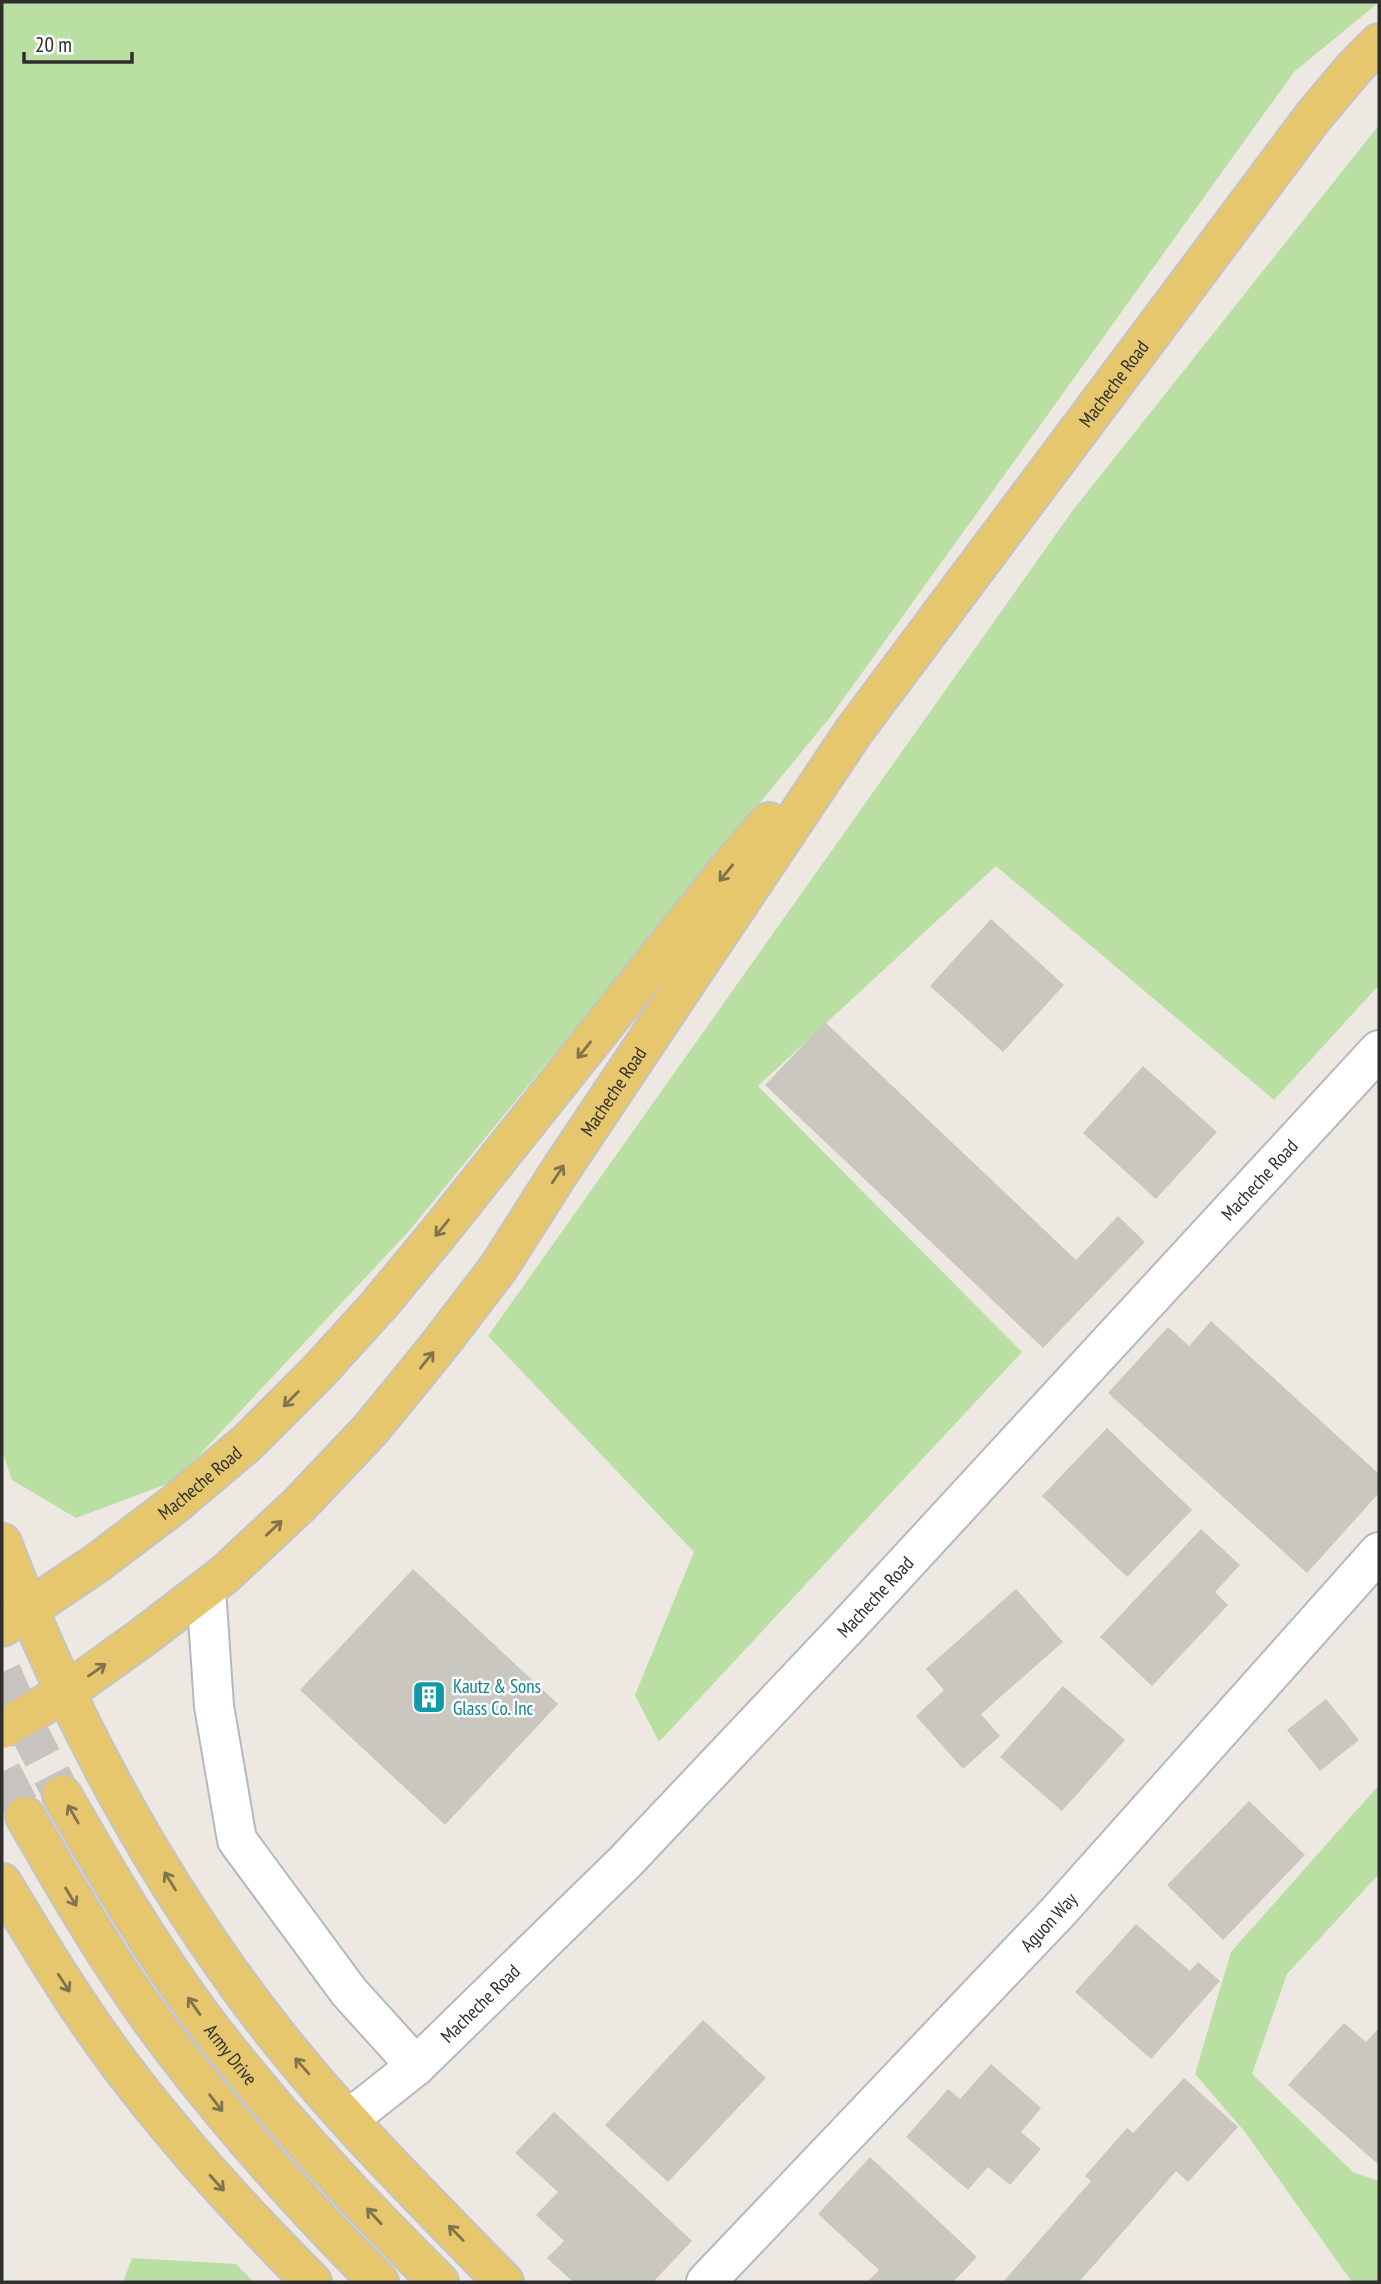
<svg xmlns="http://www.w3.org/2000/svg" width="1381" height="2284" viewBox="0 0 1381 2284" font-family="'PT Sans Narrow',sans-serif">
  <rect width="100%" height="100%" fill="#eee8e2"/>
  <g fill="#badfa3">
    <polygon points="2,2 1379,2 1294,72 831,716 409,1231 175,1481 76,1518 12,1480 2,1451"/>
    <polygon points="1379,125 1379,985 1274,1100 996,866 758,1086 1022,1352 659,1742 635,1695 694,1552 488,1336 1073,510"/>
    <polygon points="1379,1785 1379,1874 1287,1974 1252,2074 1353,2172 1379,2181 1379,2282 1352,2282 1245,2132 1195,2074 1231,1952"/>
    <polygon points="132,2258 236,2264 254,2282 123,2282"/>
  </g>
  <g fill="#cac6c0">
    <polygon points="991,919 1064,985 1003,1052 930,986"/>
    <polygon points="825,1022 1076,1260 1118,1216 1145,1242 1043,1348 765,1085"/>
    <polygon points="1143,1066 1217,1132 1156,1199 1083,1133"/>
    <polygon points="1211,1321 1379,1474 1379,1493 1307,1573 1108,1393 1168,1327 1189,1346"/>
    <polygon points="1107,1428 1192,1510 1127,1577 1042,1496"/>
    <polygon points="1201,1529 1240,1565 1215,1592 1228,1605 1152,1686 1100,1637"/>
    <polygon points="413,1569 558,1704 445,1825 300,1690"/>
    <polygon points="1016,1589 1063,1642 981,1714 1000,1736 963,1769 916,1716 944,1690 926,1669"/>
    <polygon points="1063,1686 1125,1740 1062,1811 1000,1757"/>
    <polygon points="1326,1699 1359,1740 1320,1771 1287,1730"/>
    <polygon points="1249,1801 1305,1855 1223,1940 1167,1885"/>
    <polygon points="1136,1924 1190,1971 1198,1962 1220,1981 1151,2059 1075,1992"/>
    <polygon points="703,2020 766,2078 668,2182 605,2125"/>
    <polygon points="1344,2023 1366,2042 1379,2028 1379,2165 1288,2085"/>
    <polygon points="991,2064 1041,2108 1021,2132 1041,2149 1010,2185 988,2167 968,2190 906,2137 948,2089 960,2099"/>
    <polygon points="1184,2078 1238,2127 1188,2182 1176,2171 1079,2282 1003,2282 1091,2181 1085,2176 1127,2128 1133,2133"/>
    <polygon points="554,2112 692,2241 653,2282 573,2282 547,2258 564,2241 536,2215 558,2192 515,2153"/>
    <polygon points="870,2157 977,2257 953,2282 867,2282 879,2270 818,2214"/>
  </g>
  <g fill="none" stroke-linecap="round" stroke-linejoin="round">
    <g stroke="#c8c3be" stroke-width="38" stroke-dasharray="38 19" stroke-linecap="butt">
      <polyline points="2,1672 24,1722 62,1795"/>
      <polyline points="2,1772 25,1816"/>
    </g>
    <g stroke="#b5b8c0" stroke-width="42">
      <g id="minor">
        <polyline points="206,1589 214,1706 237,1840 349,1992 416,2066"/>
        <path id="s1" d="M349 2119 416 2066 625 1862 848 1626 1379 1050"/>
        <path id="s2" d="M706 2282 1058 1912 1379 1552"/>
      </g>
    </g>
    <g stroke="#c4c4c4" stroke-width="42">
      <g id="major">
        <path d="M2 1543C62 1701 142 1853 242 1990 319 2096 413 2189 504 2282"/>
        <path id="s3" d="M2 1627 97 1563 175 1504 248 1442 319 1371 378 1306 441 1230 731 866 769 822"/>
        <path id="s4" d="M40 1707 65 1693 143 1637 224 1575 299 1505 371 1429 437 1348 499 1267 560 1171 854 731 1313 117 1355 67 1379 43"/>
        <path id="s5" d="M62 1795C106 1872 151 1949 204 2020 275 2114 356 2200 439 2282"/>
        <path d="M25 1816C70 1895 116 1974 171 2046 234 2129 305 2208 379 2282"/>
        <path d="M2 1883C43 1951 85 2021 134 2083 189 2154 249 2219 312 2282"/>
      </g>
    </g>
    <use href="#minor" stroke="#fff" stroke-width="38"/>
    <use href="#major" stroke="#e7c76e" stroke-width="38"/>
    <g stroke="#c4c4c4" stroke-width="42" stroke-linecap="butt">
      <polyline id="major-bridge" points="2,1729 40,1707"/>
    </g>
    <use href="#major-bridge" stroke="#e7c76e" stroke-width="38"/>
  </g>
  <defs><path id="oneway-shaft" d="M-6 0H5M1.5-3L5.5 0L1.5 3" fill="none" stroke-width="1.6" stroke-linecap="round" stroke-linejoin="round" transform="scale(1.75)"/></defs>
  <g stroke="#81734b">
    <use href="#oneway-shaft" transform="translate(726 873) rotate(129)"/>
    <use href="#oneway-shaft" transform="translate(584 1050) rotate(129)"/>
    <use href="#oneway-shaft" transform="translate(558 1174) rotate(-57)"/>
    <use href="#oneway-shaft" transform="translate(442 1228) rotate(129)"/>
    <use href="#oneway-shaft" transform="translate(427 1360) rotate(-51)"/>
    <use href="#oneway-shaft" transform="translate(291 1399) rotate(135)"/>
    <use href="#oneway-shaft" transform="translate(274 1528) rotate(-43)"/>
    <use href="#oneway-shaft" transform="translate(97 1670) rotate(-35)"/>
    <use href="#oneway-shaft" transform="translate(73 1814) rotate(-120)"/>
    <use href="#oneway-shaft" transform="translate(170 1881) rotate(-122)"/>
    <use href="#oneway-shaft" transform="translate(71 1897) rotate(59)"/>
    <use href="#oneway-shaft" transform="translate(64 1983) rotate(57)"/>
    <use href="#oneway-shaft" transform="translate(194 2006) rotate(-125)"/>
    <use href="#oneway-shaft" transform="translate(302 2066) rotate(-131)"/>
    <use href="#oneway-shaft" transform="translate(216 2103) rotate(52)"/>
    <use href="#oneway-shaft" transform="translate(217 2183) rotate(48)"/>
    <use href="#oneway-shaft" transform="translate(374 2216) rotate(-133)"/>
    <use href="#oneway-shaft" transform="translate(456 2233) rotate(-134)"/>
  </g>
  <defs>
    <g id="building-square" transform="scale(1.75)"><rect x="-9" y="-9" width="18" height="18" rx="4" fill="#0f9aa8" stroke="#fff"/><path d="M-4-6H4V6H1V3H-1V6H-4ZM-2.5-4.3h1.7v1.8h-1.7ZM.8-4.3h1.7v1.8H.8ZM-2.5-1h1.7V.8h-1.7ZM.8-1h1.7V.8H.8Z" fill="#fff"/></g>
  </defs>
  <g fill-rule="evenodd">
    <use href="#building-square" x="429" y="1697"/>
  </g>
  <g text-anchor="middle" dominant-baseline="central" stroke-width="5" stroke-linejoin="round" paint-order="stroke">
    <g font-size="19" fill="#2e2e2e" stroke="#fff">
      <text stroke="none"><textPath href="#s4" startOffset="1717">Macheche Road</textPath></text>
      <text stroke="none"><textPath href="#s4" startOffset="850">Macheche Road</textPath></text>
      <text stroke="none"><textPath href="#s1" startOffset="1309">Macheche Road</textPath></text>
      <text stroke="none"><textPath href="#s3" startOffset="245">Macheche Road</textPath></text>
      <text stroke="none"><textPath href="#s1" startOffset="742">Macheche Road</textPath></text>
      <text stroke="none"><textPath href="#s2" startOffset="497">Aguon Way</textPath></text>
      <text stroke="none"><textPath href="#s1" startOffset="175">Macheche Road</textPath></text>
      <text stroke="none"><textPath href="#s5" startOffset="310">Army Drive</textPath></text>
    </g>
    <g font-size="19" fill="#0d838f" stroke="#fff" text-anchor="start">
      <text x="453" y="1686">Kautz &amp; Sons<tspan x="453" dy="22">Glass Co. Inc</tspan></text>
    </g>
  </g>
  <rect width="1381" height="2284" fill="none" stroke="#2e2e2e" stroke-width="7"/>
  <path d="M24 52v10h108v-10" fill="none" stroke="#2e2e2e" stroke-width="3.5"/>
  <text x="35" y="52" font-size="21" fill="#2e2e2e" stroke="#ffffff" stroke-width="5" paint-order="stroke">20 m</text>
</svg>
